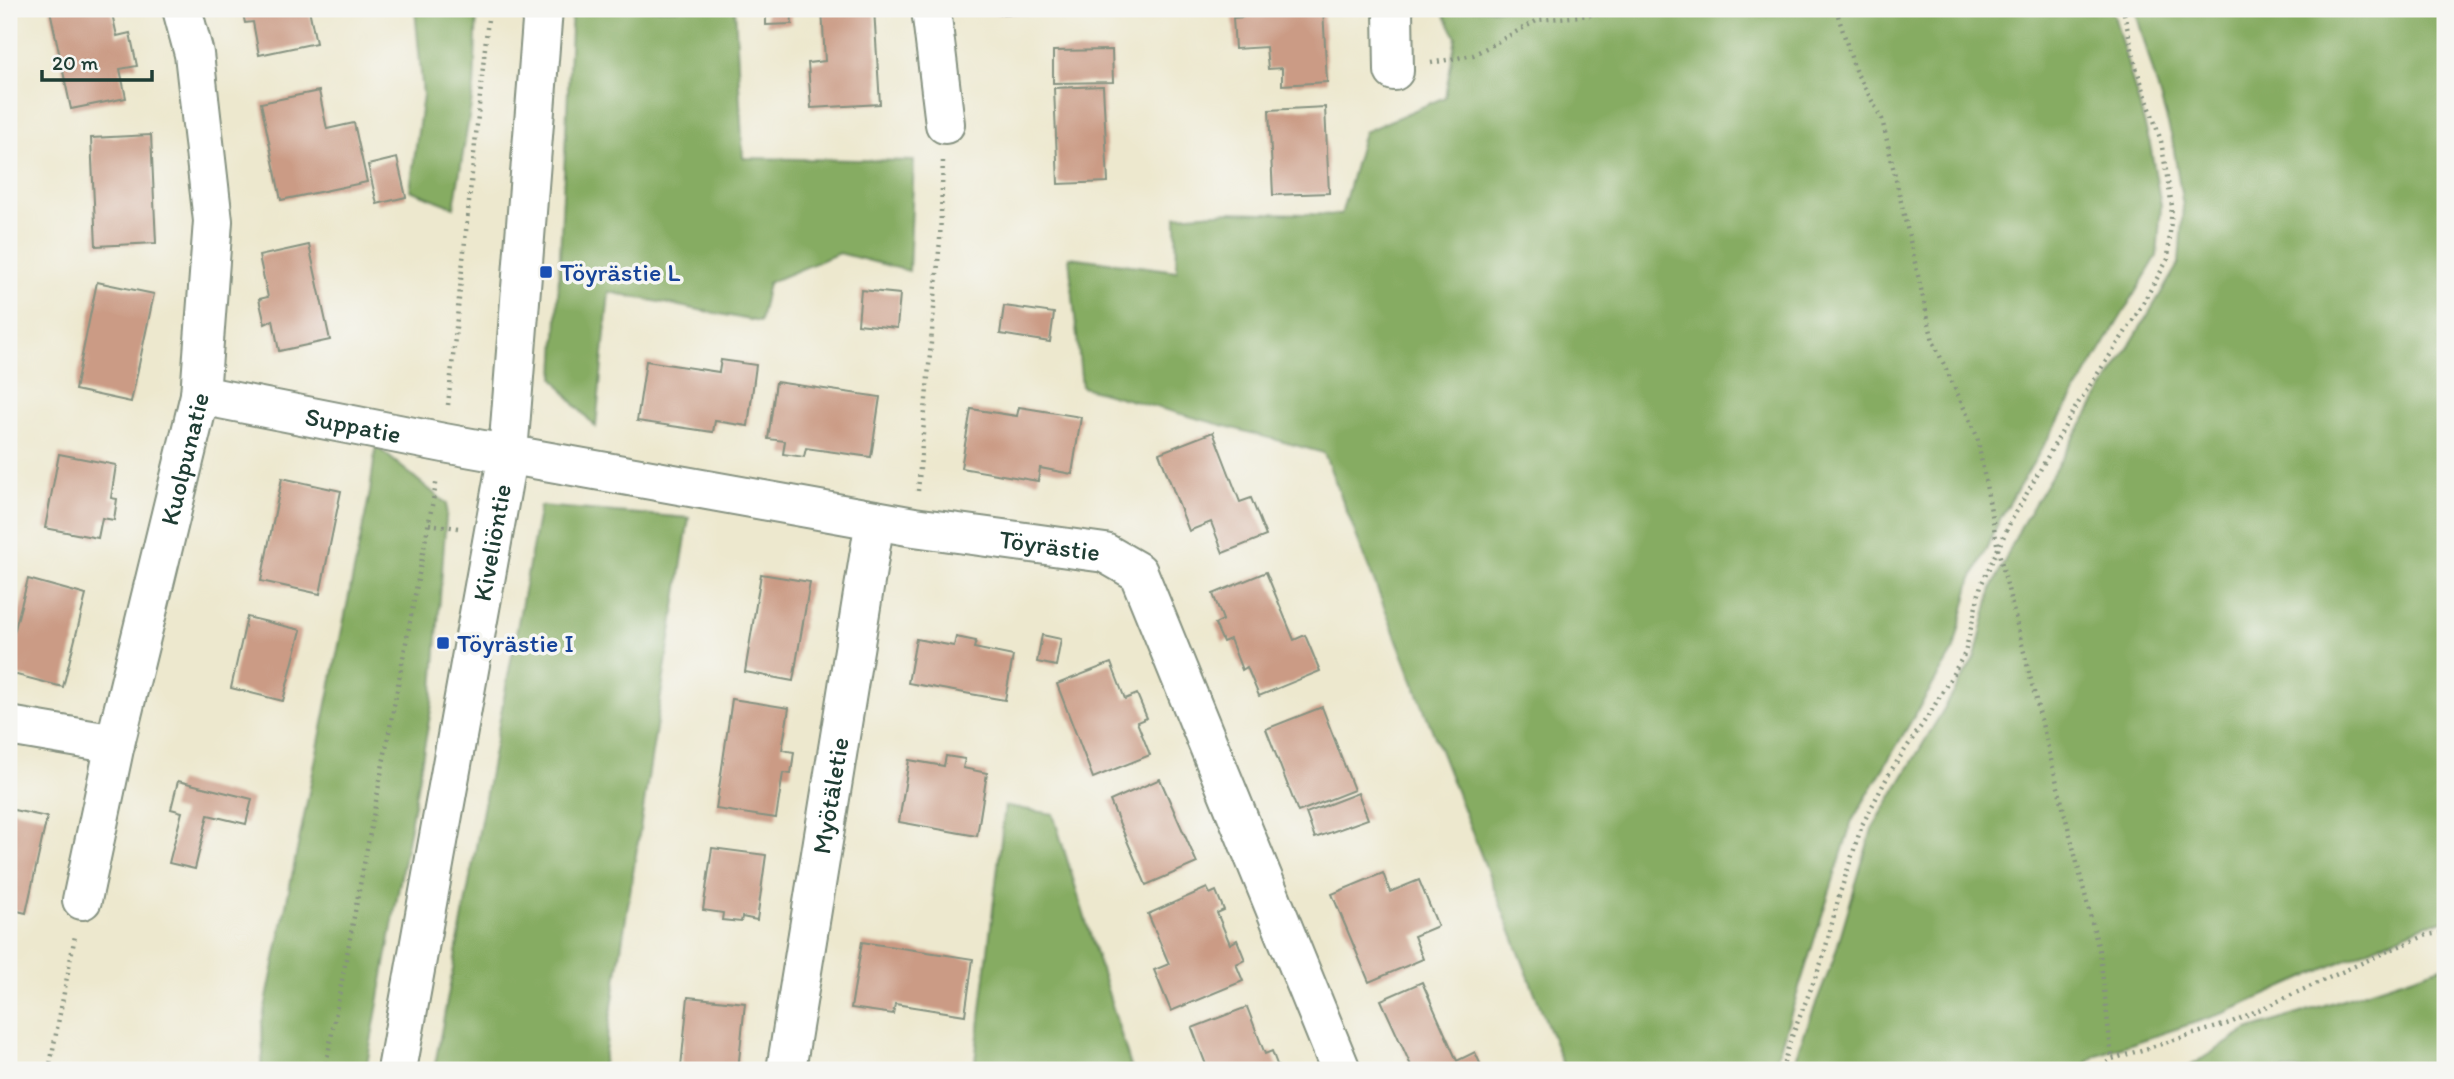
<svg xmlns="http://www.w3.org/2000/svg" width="2454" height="1079" viewBox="0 0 2454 1079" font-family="Itim,sans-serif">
  <rect width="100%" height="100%" fill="#f6f6f2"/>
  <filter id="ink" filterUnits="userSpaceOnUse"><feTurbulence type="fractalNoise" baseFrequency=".0143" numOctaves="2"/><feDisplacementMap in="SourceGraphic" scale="14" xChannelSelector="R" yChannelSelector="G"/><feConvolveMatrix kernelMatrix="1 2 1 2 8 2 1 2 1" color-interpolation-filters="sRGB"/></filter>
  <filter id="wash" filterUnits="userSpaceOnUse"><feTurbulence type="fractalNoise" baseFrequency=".00686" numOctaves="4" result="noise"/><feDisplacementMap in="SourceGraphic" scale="28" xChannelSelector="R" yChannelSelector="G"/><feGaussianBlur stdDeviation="1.57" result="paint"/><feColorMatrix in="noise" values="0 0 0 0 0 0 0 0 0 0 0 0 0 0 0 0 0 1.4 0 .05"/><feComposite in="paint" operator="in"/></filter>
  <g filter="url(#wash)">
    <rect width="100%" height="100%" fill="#ede8ce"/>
    <g fill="#86ac62" stroke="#52744b" stroke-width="2">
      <polygon points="415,9 477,9 474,87 454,207 410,190 423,95"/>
      <polygon points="572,9 735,9 743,158 914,161 909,271 839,253 768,283 760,322 609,292 596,427 574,404 554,378"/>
      <polygon points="1441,9 2111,9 2114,15 2150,144 2161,206 2157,256 2001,517 1971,581 1954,649 1852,821 1773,1070 1565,1070 1324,453 1082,387 1069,257 1177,271 1176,216 1230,212 1341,215 1364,132 1445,97 1456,37"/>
      <polygon points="2135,9 2445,9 2445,920 2424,925 2227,1012 2097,1055 2078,1070 1794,1070 1799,1047 1833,961 1872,829 1975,657 1992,588 2020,528 2179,263 2183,206 2172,138"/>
      <polygon points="376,446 447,504 432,704 366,1070 260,1070 263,1055 262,1023 370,492"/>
      <polygon points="540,506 689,518 602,1070 434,1070"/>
      <polygon points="1005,806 1053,814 1132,1070 974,1070"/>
      <polygon points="2445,966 2445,1070 2184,1070 2248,1030"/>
    </g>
    <g id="blocks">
      <g fill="#cb9b85">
        <polygon points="56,9 111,9 117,36 130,33 137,66 120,69 126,98 71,109 50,10"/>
        <polygon points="242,9 309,9 316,43 259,55 253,22 245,23"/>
        <polygon points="766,9 791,9 792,24 766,25"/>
        <polygon points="822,9 874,9 880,104 811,108 808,63 825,61"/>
        <polygon points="994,9 1047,9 1047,13 994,14"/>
        <polygon points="1243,9 1323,9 1327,82 1282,85 1282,68 1268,69 1266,47 1235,49 1233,18 1243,17"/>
        <polygon points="1112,50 1113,82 1053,83 1053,51"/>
        <polygon points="1103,86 1108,182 1058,184 1054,88"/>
        <polygon points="319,91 327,129 354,123 367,182 281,200 261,103"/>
        <polygon points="1325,107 1329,193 1273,195 1269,110"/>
        <polygon points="151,135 156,243 96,246 91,138"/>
        <polygon points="397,158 406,197 377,204 368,165"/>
        <polygon points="309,245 330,340 279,351 273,320 265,324 259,299 268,297 259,256"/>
        <polygon points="97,282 154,294 131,402 75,390"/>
        <polygon points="861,290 900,294 897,328 858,324"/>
        <polygon points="1004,306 1054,313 1050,342 1000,334"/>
        <polygon points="721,360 756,365 748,426 715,421 713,432 637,421 646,361 719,372"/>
        <polygon points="776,382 880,397 871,457 806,448 804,457 783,454 785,441 768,439"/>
        <polygon points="1019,407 1081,417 1072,474 1040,468 1038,481 961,468 971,409 1017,416"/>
        <polygon points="1213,432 1240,502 1251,498 1266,536 1223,553 1211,522 1189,531 1159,453"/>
        <polygon points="59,454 116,465 111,498 117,499 114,520 102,518 98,538 45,528"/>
        <polygon points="282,478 341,491 320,594 261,581"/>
        <polygon points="1266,572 1294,640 1305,635 1320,671 1259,696 1247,667 1242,670 1230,639 1223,642 1215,624 1223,620 1213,594"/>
        <polygon points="761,574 810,582 793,681 745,672"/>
        <polygon points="28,579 86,595 63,687 9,673 9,652"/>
        <polygon points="247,617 301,630 283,701 231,688"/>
        <polygon points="1042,635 1061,639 1056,666 1037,662"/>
        <polygon points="956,637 976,641 974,648 1013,656 1005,700 908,683 916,639 954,646"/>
        <polygon points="1111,663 1125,699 1137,694 1147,718 1137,722 1150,755 1093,778 1057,684"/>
        <polygon points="732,699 789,708 782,750 794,752 791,774 783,773 776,818 716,809"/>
        <polygon points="1322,707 1354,790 1298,812 1266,729"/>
        <polygon points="946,756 965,759 963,768 987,773 977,836 899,822 909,760 944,766"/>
        <polygon points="1160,779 1197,863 1146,885 1110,801"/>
        <polygon points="178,781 252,799 246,824 208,815 195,869 169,863 182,812 171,809"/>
        <polygon points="1358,793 1368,819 1315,838 1306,813"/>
        <polygon points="9,809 47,817 26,913 9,909"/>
        <polygon points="712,848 766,855 757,920 742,917 741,922 722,920 723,913 703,910"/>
        <polygon points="1383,873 1390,892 1419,880 1438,926 1414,936 1423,959 1369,982 1332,894"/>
        <polygon points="1207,888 1210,894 1216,891 1224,910 1217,913 1230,944 1237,940 1245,960 1236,964 1243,981 1171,1011 1154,970 1169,964 1148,914"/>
        <polygon points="862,942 973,959 965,1015 895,1004 893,1014 851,1008"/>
        <polygon points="1422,982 1457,1061 1475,1052 1483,1070 1413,1070 1381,1000"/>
        <polygon points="688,997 745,1003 738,1070 664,1070 664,1065 681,1067"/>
        <polygon points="1247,1007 1265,1054 1272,1051 1279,1070 1208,1070 1192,1028"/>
      </g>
    </g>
  </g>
  <g filter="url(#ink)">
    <use href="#blocks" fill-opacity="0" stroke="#869281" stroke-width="2"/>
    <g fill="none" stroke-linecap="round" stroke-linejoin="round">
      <g stroke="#869281" stroke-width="42">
        <g id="minor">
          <polyline points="931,9 945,124"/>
          <polyline points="1393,9 1394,71"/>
          <path id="s1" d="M200 395 444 443 914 527 1105 553 1138 572 1341 1070"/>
          <polyline points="9,726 115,744"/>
          <path id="s2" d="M82 900 115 744 200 395 213 221 194 54 182 9"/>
          <path id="s3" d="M397 1070 508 453 543 9"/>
          <path id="s4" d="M786 1070 875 520"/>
        </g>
      </g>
      <g stroke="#869281" stroke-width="4.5" stroke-dasharray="2 5" stroke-linecap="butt">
        <polyline points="1836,9 1855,70 1882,119 1933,341 1977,436 1998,549 2100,954 2112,1059"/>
        <polyline points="1431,63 1473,55 1538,20 1655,9"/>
        <polyline points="448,405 489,9"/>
        <polyline points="918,491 940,240 943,161"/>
        <polyline points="429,524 458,528"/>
        <polyline points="49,1070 75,936"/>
        <polyline points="325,1070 437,479"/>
        <polyline points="1782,1070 1789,1044 1823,958 1839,896 1862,825 1890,772 1932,710 1965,653 1981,585 2010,523 2077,405 2132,322 2168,259 2172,206 2161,141 2136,67 2123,9"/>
        <polyline points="2095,1070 2112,1059 2230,1023 2390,950 2427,935 2445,932"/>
      </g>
      <use href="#minor" stroke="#fff" stroke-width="38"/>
    </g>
  </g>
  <g fill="#1a4fb4" stroke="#f6f6f2" stroke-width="2.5">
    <rect x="539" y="265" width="14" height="14" rx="3.5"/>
    <rect x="436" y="636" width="14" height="14" rx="3.5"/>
  </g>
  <g text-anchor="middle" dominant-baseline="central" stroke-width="7" stroke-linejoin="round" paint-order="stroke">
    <g font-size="26" fill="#164399" stroke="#f6f6f2" text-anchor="start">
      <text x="560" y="272">Töyrästie L</text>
      <text x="457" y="643">Töyrästie I</text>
    </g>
    <g font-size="26" fill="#1f3d34" stroke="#f6f6f2">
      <text stroke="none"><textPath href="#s1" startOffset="156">Suppatie</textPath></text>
      <text stroke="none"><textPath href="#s2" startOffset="453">Kuolpunatie</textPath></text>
      <text stroke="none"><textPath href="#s3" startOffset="536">Kiveliöntie</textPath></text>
      <text stroke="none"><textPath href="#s1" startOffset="863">Töyrästie</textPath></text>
      <text stroke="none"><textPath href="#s4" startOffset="278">Myötäletie</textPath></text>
    </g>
  </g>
  <rect width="2454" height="1079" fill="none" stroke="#f6f6f2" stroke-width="35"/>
  <path d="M42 70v10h110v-10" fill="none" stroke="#1f3d34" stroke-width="3.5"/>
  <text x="52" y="70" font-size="21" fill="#1f3d34" stroke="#f6f6f2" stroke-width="5" paint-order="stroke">20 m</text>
</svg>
